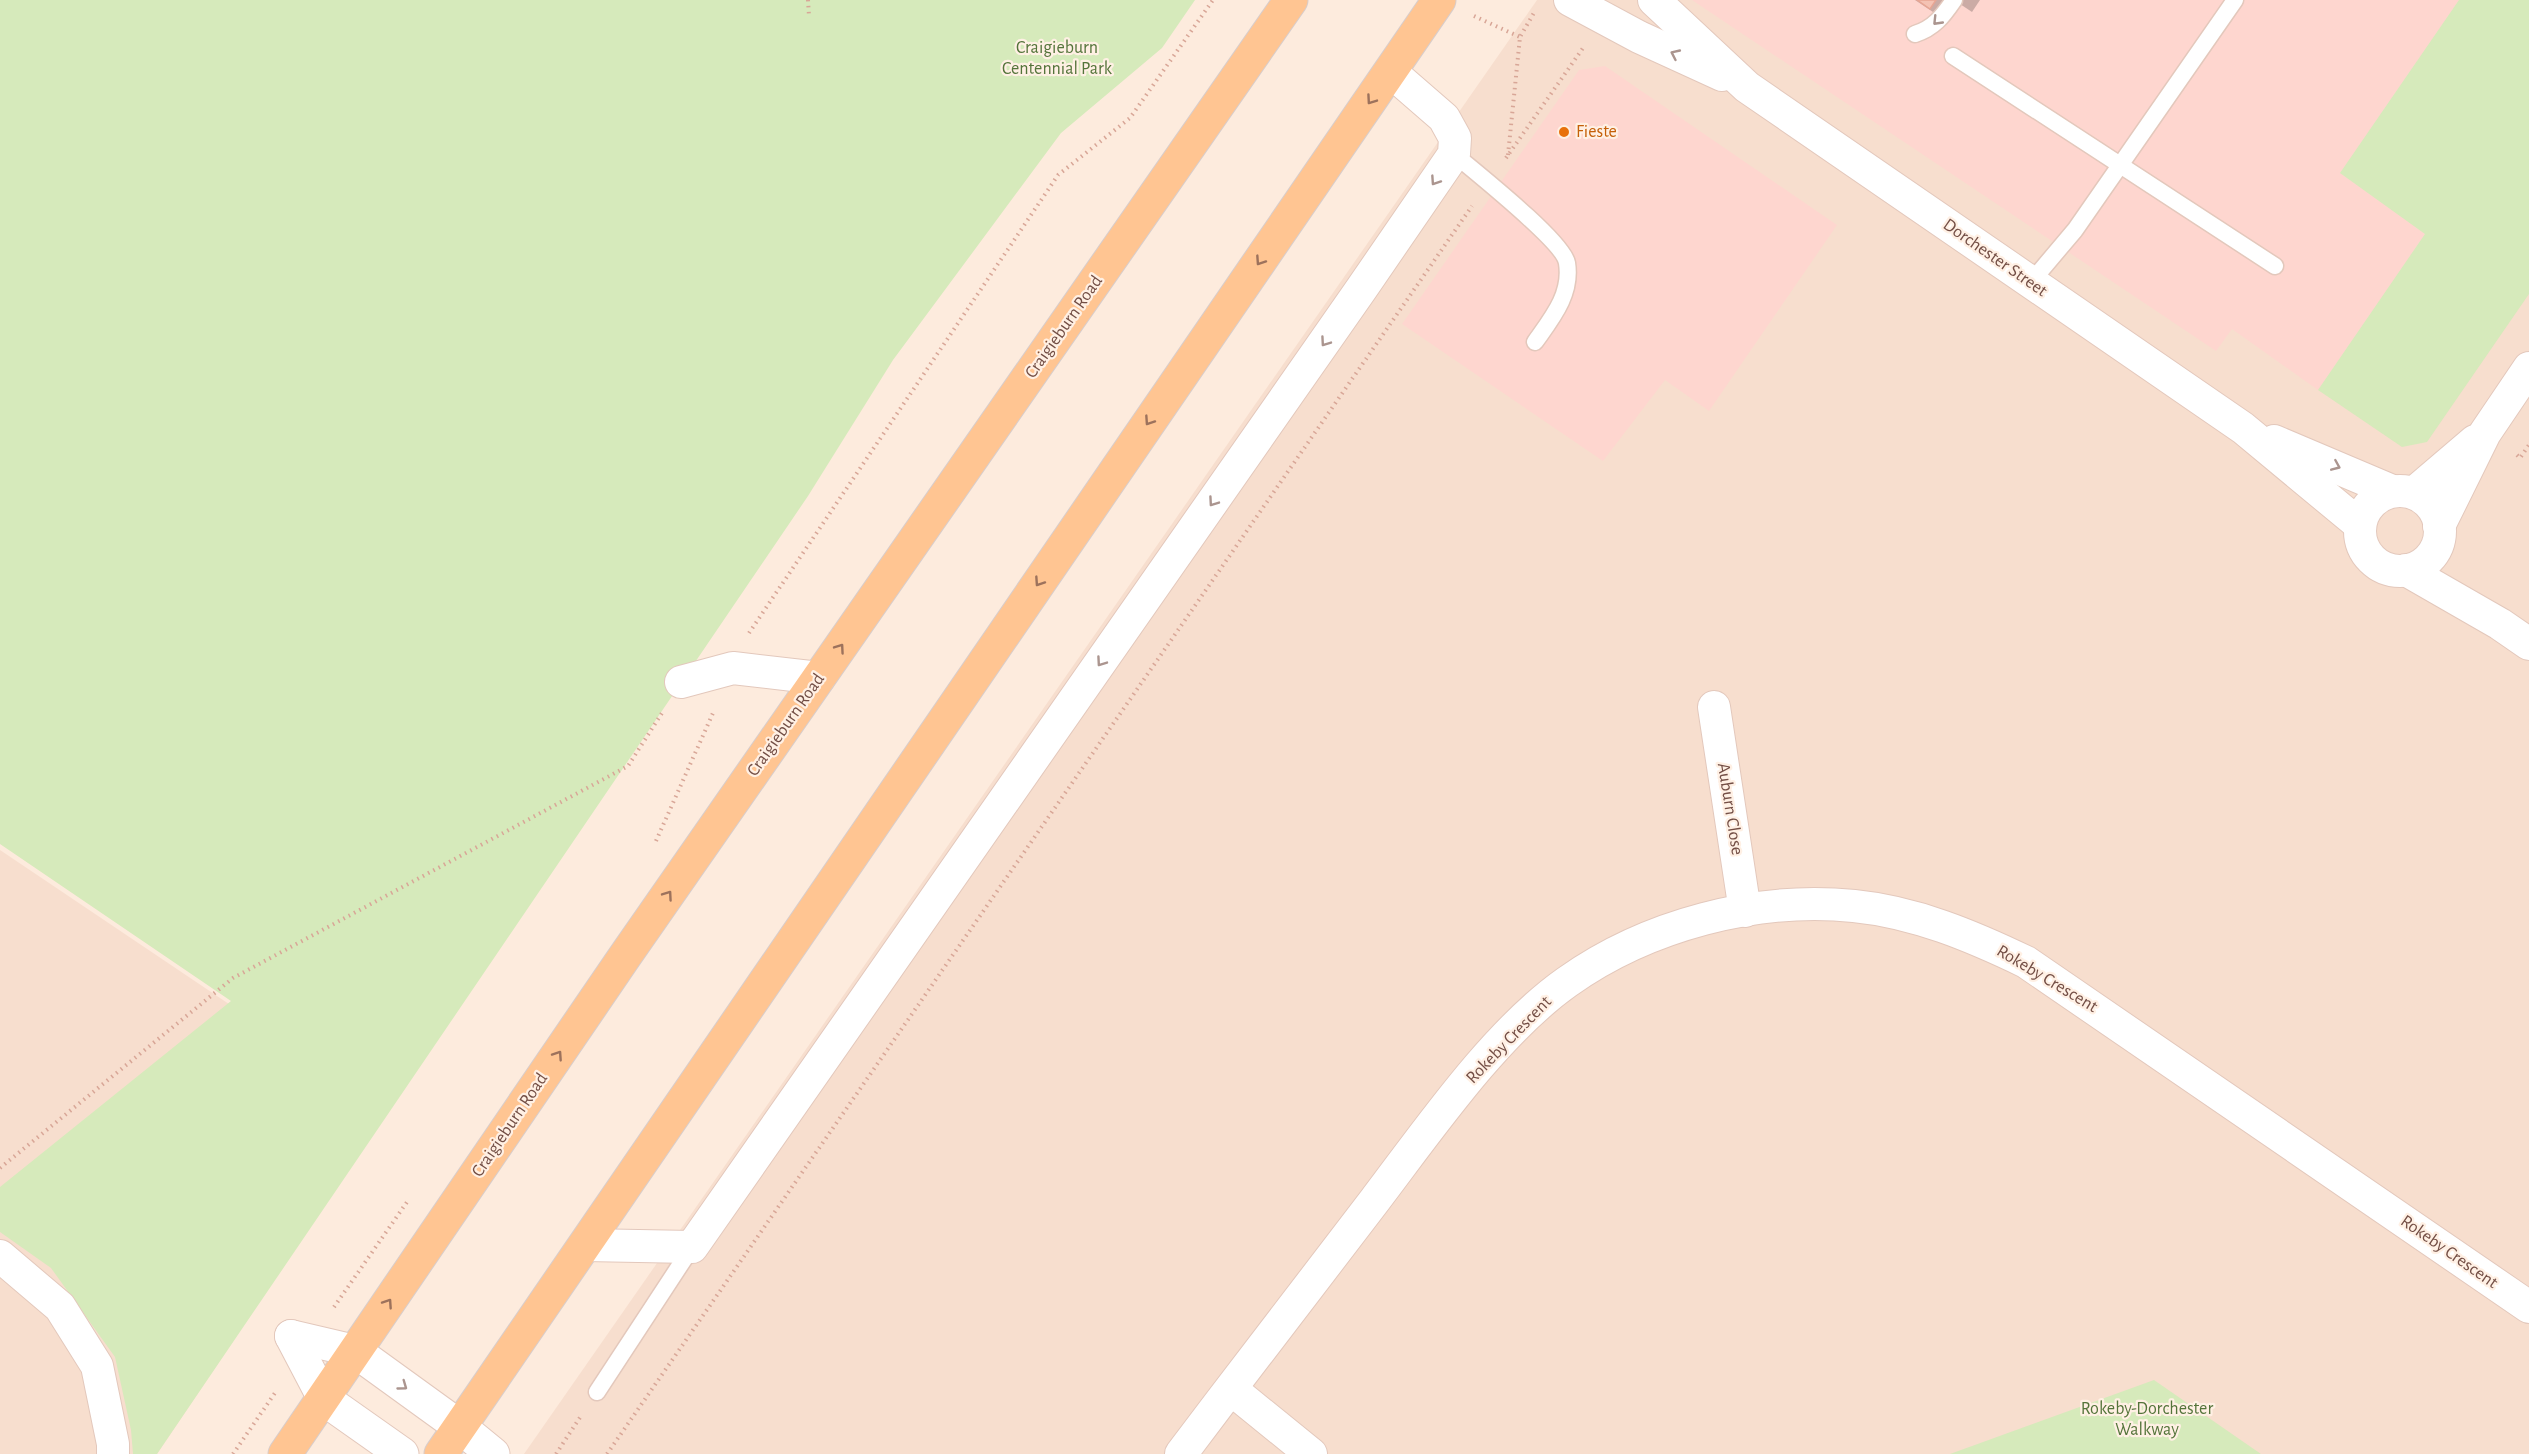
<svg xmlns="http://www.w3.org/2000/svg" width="2529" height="1454" viewBox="0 0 2529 1454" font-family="'Alegreya Sans',sans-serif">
  <rect width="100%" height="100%" fill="#fdebdd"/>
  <g fill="#f7dece">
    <polygon points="1537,0 2529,0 2529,1454 524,1454"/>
    <polygon points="0,850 388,1111 157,1454 0,1454"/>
  </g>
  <g fill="#fed6cf">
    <polygon points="1692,0 2459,0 2340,173 2425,234 2318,390 2232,329 2216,351"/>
    <polygon points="1605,66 1837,225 1709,411 1665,380 1603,461 1402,324 1579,70"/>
  </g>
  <g fill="#d6eabb">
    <polygon points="0,0 1195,0 1162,48 1061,133 893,360 808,496 157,1454 133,1454 131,1430 115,1357 51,1268 0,1232 0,1187 231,1001 0,844"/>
    <polygon points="2459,0 2529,0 2529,294 2427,442 2402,447 2318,390 2425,234 2340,173"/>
    <polygon points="2154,1380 2261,1454 1950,1454"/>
  </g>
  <g fill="#0003">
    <polygon points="1915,0 1950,0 1939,16"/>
    <polygon points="1954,0 1980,0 1972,12"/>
  </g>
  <polygon fill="#f4c2b3" stroke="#e7a593" stroke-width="1.5" points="1917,0 1936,0 1930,9"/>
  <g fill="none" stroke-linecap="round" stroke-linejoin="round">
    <g stroke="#e3c8bc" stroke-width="19">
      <g id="service">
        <path d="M1915 34C1934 28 1943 16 1954 0"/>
        <polyline points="1953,56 2275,266"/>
        <path d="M1454 154C1474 171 1564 242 1567 263 1572 294 1552 318 1535 342"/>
        <polyline points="2031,282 2075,230 2235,0"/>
        <polyline points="597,1392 692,1247"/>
      </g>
    </g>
    <g stroke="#e3c8bc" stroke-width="34">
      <g id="minor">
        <polyline points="1570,0 1639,37 1722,75"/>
        <polyline points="1654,0 1747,87 2243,428 2360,525"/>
        <polyline points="2274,441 2392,491"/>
        <circle cx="2400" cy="531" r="40"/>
        <polyline points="2414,493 2475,441"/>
        <polyline points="2439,526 2485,433 2529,368"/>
        <polyline points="2406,570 2500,624 2529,644"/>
        <polyline points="681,682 733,668 819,678"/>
        <polyline points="1714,707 1745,911"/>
        <polyline points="585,1245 692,1247 1362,288 1454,154 1455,138 1444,118 1391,72"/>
        <polyline points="0,1256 60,1307 97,1366 113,1444 113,1454"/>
        <polyline points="291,1336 324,1399"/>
        <polyline points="291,1336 355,1351"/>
        <polyline points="1231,1389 1311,1454"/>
        <path d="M1181 1454C1245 1369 1310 1285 1375 1200 1429 1129 1495 1033 1567 982 1647 925 1757 896 1854 906 1915 912 1972 936 2026 962L2529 1307"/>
      </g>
    </g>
    <g stroke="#e3c8bc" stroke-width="35">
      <g id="tertiary">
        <polyline points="355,1351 460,1427 493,1454"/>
        <polyline points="324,1399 402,1454"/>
      </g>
    </g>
    <g stroke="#d8cdcb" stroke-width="35">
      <g id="primary">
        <polyline points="285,1454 625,956 1291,0"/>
        <polyline points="441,1454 1439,0"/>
      </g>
    </g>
    <g stroke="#d8a697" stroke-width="4" stroke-dasharray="1.5 4.5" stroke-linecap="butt">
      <polyline points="808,0 809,16"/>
      <polyline points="1474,16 1520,37"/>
      <polyline points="1508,155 1520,37 1535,11"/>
      <polyline points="1506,158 1583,48"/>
      <polyline points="2517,455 2520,458 2529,445"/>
      <polyline points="749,633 1058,175 1130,118 1213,0"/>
      <polyline points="656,841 713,713"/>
      <polyline points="0,1168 233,978 628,766 662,713"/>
      <polyline points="334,1307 407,1202"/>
      <polyline points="233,1454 277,1390"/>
      <polyline points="556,1454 581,1416"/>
      <polyline points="607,1454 1472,206"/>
    </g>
    <use href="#service" stroke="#fff" stroke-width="16"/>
    <use href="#minor" stroke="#fff" stroke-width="32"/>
    <use href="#tertiary" stroke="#fff" stroke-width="33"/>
    <use href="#primary" stroke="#ffc592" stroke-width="33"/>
  </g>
  <defs><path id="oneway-chevron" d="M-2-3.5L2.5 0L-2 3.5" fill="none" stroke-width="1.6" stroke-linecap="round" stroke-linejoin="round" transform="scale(1.5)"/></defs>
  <g stroke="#ab958f">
    <use href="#oneway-chevron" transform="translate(1937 21) rotate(134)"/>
    <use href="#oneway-chevron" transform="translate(1675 54) rotate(-155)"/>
    <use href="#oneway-chevron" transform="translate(1435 181) rotate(124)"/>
    <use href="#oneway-chevron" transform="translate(1325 342) rotate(125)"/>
    <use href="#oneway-chevron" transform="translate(2336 466) rotate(23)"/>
    <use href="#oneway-chevron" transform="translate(1213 502) rotate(125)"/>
    <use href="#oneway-chevron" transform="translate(1101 662) rotate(125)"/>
    <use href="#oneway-chevron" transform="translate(403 1386) rotate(36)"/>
  </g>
  <g stroke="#9d725c">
    <use href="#oneway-chevron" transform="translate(1371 100) rotate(125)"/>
    <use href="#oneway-chevron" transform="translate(1260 261) rotate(124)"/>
    <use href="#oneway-chevron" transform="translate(1149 421) rotate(124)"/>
    <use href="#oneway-chevron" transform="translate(1039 582) rotate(124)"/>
    <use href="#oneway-chevron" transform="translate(840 648) rotate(-55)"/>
    <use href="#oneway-chevron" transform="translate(668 895) rotate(-55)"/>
    <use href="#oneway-chevron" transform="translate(558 1055) rotate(-56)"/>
    <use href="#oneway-chevron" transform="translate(388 1303) rotate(-56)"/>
  </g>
  <circle fill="#e8710a" stroke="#fff0e4" stroke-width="2" cx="1564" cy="132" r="6"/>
  <g text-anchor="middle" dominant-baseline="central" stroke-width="4.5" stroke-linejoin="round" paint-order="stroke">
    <g font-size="18" fill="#54743a" stroke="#fff0e4">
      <text x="1057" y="48">Craigieburn<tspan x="1057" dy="21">Centennial Park</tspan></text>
      <text x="2147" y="1409">Rokeby-Dorchester<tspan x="2147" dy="21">Walkway</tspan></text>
    </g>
    <g font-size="18" fill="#c56008" stroke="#fff0e4" text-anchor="start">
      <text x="1576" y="132">Fieste</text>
    </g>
    <g font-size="18" fill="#734e45" stroke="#fff0e4">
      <text transform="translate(1995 258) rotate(35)">Dorchester Street</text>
      <text transform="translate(1064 327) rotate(-55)">Craigieburn Road</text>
      <text transform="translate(786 725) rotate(-55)">Craigieburn Road</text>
      <text transform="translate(1730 809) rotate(81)">Auburn Close</text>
      <text transform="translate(2047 979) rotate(31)">Rokeby Crescent</text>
      <text transform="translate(1509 1040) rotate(-46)">Rokeby Crescent</text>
      <text transform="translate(510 1125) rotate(-56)">Craigieburn Road</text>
      <text transform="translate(2449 1252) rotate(35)">Rokeby Crescent</text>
    </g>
  </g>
</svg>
